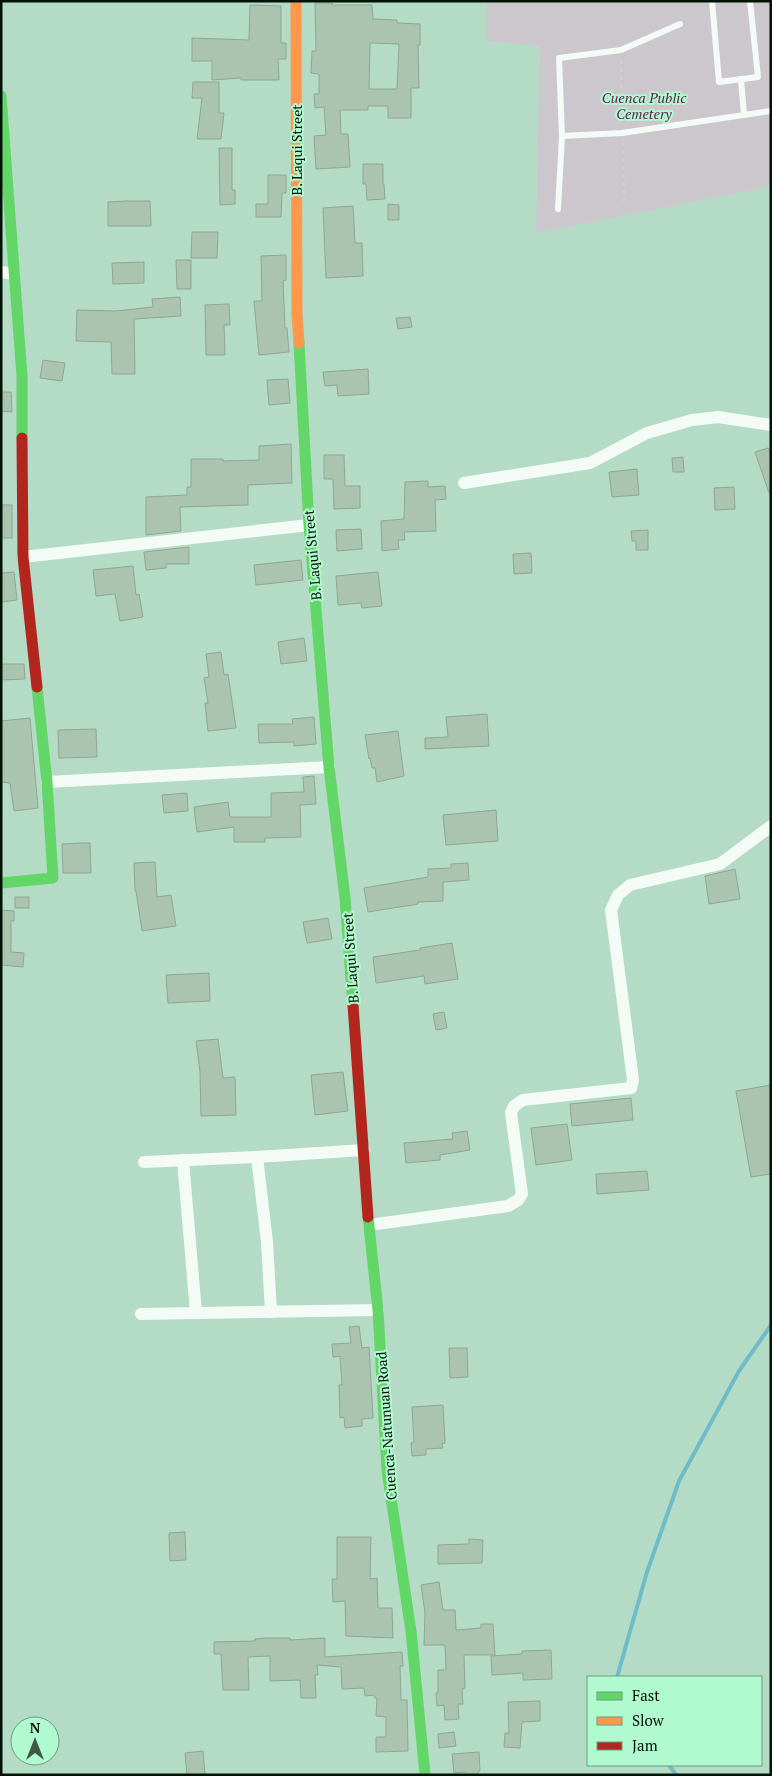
<svg xmlns="http://www.w3.org/2000/svg" width="772" height="1776" viewBox="0 0 772 1776" font-family="'PT Serif',serif">
  <rect width="100%" height="100%" fill="#b4dbc5"/>
  <polygon fill="#ccc7cc" points="487,1 771,1 771,186 536,233 540,46 487,41"/>
  <g fill="none" stroke-linecap="round" stroke-linejoin="round">
    <g stroke="#6ebcc7" stroke-width="4">
      <polyline points="617,1677 647,1572 679,1481 739,1371 771,1325"/>
      <polyline points="669,1765 676,1775"/>
    </g>
  </g>
  <g fill="#aac4b0" stroke="#8ea794" fill-rule="evenodd">
    <path d="M315 3H332V5H372L373 19 397 20V23L420 24V45H418L419 88H411V118H388V106H368V110H340L341 134H348L350 167 316 169 314 136 326 135 324 107 315 108 314 94H319V74L311 73 312 51H316ZM370 43 399 44 397 89H369Z"/>
    <polygon points="250,5 281,6 281,43 286,43 286,59 278,59 279,80 241,80 241,78 212,80 212,61 192,61 192,38 249,40"/>
    <polygon points="193,82 219,82 219,113 224,113 221,139 197,139 202,98 192,98"/>
    <polygon points="219,148 232,148 232,190 235,190 235,204 220,205"/>
    <polygon points="363,164 383,164 383,184 384,184 385,199 367,200 366,184 363,184"/>
    <polygon points="268,175 286,175 286,193 282,193 281,217 256,217 256,204 268,204"/>
    <polygon points="126,201 150,201 151,226 108,226 108,202"/>
    <polygon points="388,204 399,205 399,220 388,220"/>
    <polygon points="353,206 355,243 362,243 363,276 326,278 323,208"/>
    <polygon points="192,232 218,232 217,258 191,258"/>
    <polygon points="286,255 286,280 283,281 285,328 287,328 289,352 259,355 254,301 262,301 261,256"/>
    <polygon points="176,260 191,260 191,289 177,289"/>
    <polygon points="144,262 144,283 113,284 112,263"/>
    <polygon points="180,297 181,316 134,319 135,374 112,374 111,342 76,341 77,310 116,311 153,307 152,299"/>
    <polygon points="229,304 230,325 224,325 225,355 206,355 205,305"/>
    <polygon points="410,317 412,327 398,329 396,318"/>
    <polygon points="43,360 65,363 62,381 40,378"/>
    <polygon points="368,369 369,394 338,396 337,385 325,386 323,372"/>
    <polygon points="288,379 290,403 269,405 267,380"/>
    <polygon points="1,392 11,392 12,412 1,411"/>
    <polygon points="291,444 292,483 248,485 248,505 180,507 181,531 146,535 146,497 187,495 187,487 191,487 191,459 223,459 223,461 259,460 259,446"/>
    <polygon points="768,448 771,455 771,492 769,493 755,452"/>
    <polygon points="324,455 344,455 345,486 360,486 360,508 334,509 333,479 324,479"/>
    <polygon points="683,457 684,472 673,472 672,458"/>
    <polygon points="637,469 639,495 612,497 609,472"/>
    <polygon points="428,481 428,487 445,486 446,499 435,500 436,531 404,532 405,540 398,540 399,549 382,551 381,521 404,519 405,482"/>
    <polygon points="734,487 735,509 715,510 714,488"/>
    <rect x="1" y="505" width="11" height="33"/>
    <polygon points="361,529 362,549 337,551 336,530"/>
    <polygon points="648,530 648,550 636,550 636,541 632,541 631,531"/>
    <polygon points="189,547 189,564 166,564 166,568 146,570 144,552"/>
    <polygon points="531,553 532,573 514,574 513,554"/>
    <polygon points="301,560 303,580 256,585 254,565"/>
    <polygon points="133,566 136,595 139,594 143,617 120,621 115,594 96,596 93,570"/>
    <polygon points="14,572 17,600 1,602 1,573"/>
    <polygon points="378,572 382,606 362,608 361,603 338,605 336,576"/>
    <polygon points="304,638 307,661 281,664 278,642"/>
    <polygon points="221,652 224,675 228,674 236,728 208,731 205,703 208,703 204,678 209,677 206,654"/>
    <polygon points="1,664 24,664 25,679 1,680"/>
    <polygon points="487,714 489,746 425,749 425,738 448,737 446,717"/>
    <polygon points="314,717 316,744 294,746 294,742 259,743 258,724 293,724 292,719"/>
    <polygon points="30,718 38,808 14,811 10,783 1,782 1,721"/>
    <polygon points="96,729 97,757 59,758 58,730"/>
    <polygon points="398,731 404,776 377,782 375,768 372,768 370,758 369,759 365,735"/>
    <polygon points="314,776 316,804 300,805 301,837 265,838 265,842 234,842 234,827 197,832 194,807 228,802 230,817 271,817 271,793 304,792 303,777"/>
    <polygon points="187,793 188,811 164,813 162,795"/>
    <polygon points="496,810 498,841 446,845 443,815"/>
    <polygon points="82,843 90,843 91,873 63,873 62,844"/>
    <polygon points="155,862 157,897 171,895 176,926 142,931 136,891 135,891 134,863"/>
    <polygon points="468,863 469,880 443,882 443,901 418,902 418,904 368,912 364,888 428,877 428,869 451,868 451,864"/>
    <polygon points="735,869 740,899 709,904 705,876"/>
    <rect x="15" y="897" width="14" height="11"/>
    <polygon points="1,910 14,911 14,921 11,921 11,952 24,953 23,967 1,965"/>
    <polygon points="328,918 332,939 307,943 303,922"/>
    <polygon points="452,943 458,979 425,984 424,976 376,983 373,957 420,950 420,948"/>
    <polygon points="209,973 210,1001 168,1003 166,975"/>
    <polygon points="444,1012 447,1028 436,1030 433,1014"/>
    <polygon points="218,1039 223,1078 235,1077 236,1115 201,1116 200,1072 196,1041"/>
    <polygon points="343,1072 348,1111 315,1115 311,1075"/>
    <polygon points="771,1085 771,1174 751,1177 736,1091"/>
    <polygon points="631,1098 633,1120 572,1126 570,1104"/>
    <polygon points="567,1124 572,1160 536,1165 531,1128"/>
    <polygon points="467,1131 470,1150 440,1155 440,1160 406,1163 404,1143 453,1139 452,1133"/>
    <polygon points="647,1171 649,1190 597,1194 596,1174"/>
    <polygon points="359,1326 362,1348 369,1347 373,1418 362,1419 362,1426 345,1428 344,1417 340,1418 339,1385 342,1385 340,1356 333,1357 332,1344 351,1343 349,1327"/>
    <polygon points="449,1348 467,1348 468,1377 450,1378"/>
    <polygon points="443,1405 445,1443 442,1444 443,1448 426,1449 426,1455 412,1456 411,1443 414,1442 412,1407"/>
    <polygon points="185,1532 186,1560 170,1561 169,1533"/>
    <polygon points="337,1537 371,1537 370,1579 377,1578 378,1608 392,1608 393,1638 346,1636 345,1601 333,1602 332,1579 337,1579"/>
    <polygon points="469,1539 483,1540 482,1563 438,1564 438,1545 469,1544"/>
    <polygon points="439,1582 443,1610 455,1610 456,1630 481,1628 481,1624 493,1624 495,1655 464,1655 465,1688 462,1689 463,1704 458,1704 459,1719 445,1720 444,1705 437,1706 436,1693 438,1692 438,1670 446,1670 445,1645 424,1645 425,1613 421,1585"/>
    <polygon points="267,1638 290,1638 290,1640 325,1638 325,1657 402,1652 403,1666 400,1666 401,1700 407,1700 408,1751 376,1752 376,1737 386,1737 386,1717 376,1716 377,1698 375,1698 374,1695 365,1696 364,1688 342,1689 341,1667 317,1665 318,1675 315,1675 316,1698 301,1698 300,1680 270,1681 270,1656 248,1657 249,1690 223,1690 221,1654 214,1654 214,1642 255,1641 255,1639"/>
    <polygon points="551,1650 552,1679 523,1680 523,1673 492,1675 491,1656 522,1654 522,1651"/>
    <polygon points="540,1701 540,1721 522,1722 520,1748 504,1747 505,1733 509,1733 508,1702"/>
    <polygon points="454,1732 456,1746 439,1748 438,1734"/>
    <polygon points="203,1751 205,1774 187,1775 185,1753"/>
    <polygon points="479,1752 480,1771 478,1771 478,1775 466,1775 465,1772 454,1773 452,1754"/>
  </g>
  <g fill="none" stroke-linecap="round" stroke-linejoin="round">
    <g stroke="#c7d2cc" stroke-width="2.5" stroke-dasharray="4 4" stroke-linecap="butt">
      <polyline points="621,60 622,124"/>
      <polyline points="623,142 624,206"/>
    </g>
    <g stroke="#f4faf6" stroke-width="6">
      <polyline points="712,1 719,82 758,77 750,1"/>
      <polyline points="741,79 744,115"/>
      <polyline points="562,136 622,133 771,111"/>
      <polyline points="558,209 562,136 559,58 621,50 680,24"/>
    </g>
    <g stroke="#f4faf6" stroke-width="12">
      <polyline points="1,272 14,274"/>
      <polyline points="464,483 590,463 647,433 692,420 718,417 771,425"/>
      <polyline points="23,557 309,525"/>
      <polyline points="47,782 329,767"/>
      <polyline points="257,1157 267,1242 271,1312"/>
      <polyline points="183,1160 196,1313"/>
      <polyline points="144,1162 257,1157 364,1150"/>
      <polyline points="369,1225 508,1206 518,1200 522,1194 511,1113 514,1106 523,1100 631,1088 633,1080 611,910 618,895 630,885 720,864 771,826"/>
      <polyline points="141,1314 378,1310"/>
    </g>
    <g stroke="#63d668" stroke-width="11">
      <polyline points="1,96 22,376 22,438"/>
      <polyline points="299,343 309,525 329,767 345,898 353,1005"/>
      <polyline points="1,883 53,878 47,782 37,687"/>
      <polyline points="368,1217 378,1310 387,1471 411,1631 425,1775"/>
    </g>
    <polyline stroke="#ff974d" stroke-width="11" points="296,1 297,314 299,343"/>
    <g stroke="#b3261e" stroke-width="11">
      <polyline points="22,438 23,557 37,687"/>
      <polyline points="353,1005 368,1217"/>
    </g>
  </g>
  <g text-anchor="middle" dominant-baseline="central" stroke-width="4" stroke-linejoin="round" paint-order="stroke">
    <g font-size="14" font-style="italic" fill="#631953" stroke="#b1f9cf">
      <text x="644" y="97">Cuenca Public<tspan x="644" dy="16">Cemetery</tspan></text>
    </g>
    <g font-size="14" fill="#001205" stroke="#b1f9cf">
      <text transform="translate(296 150) rotate(-90)">B. Laqui Street</text>
      <text transform="translate(312 555) rotate(-95)">B. Laqui Street</text>
      <text transform="translate(350 958) rotate(-94)">B. Laqui Street</text>
      <text transform="translate(386 1426) rotate(-94)">Cuenca-Natunuan Road</text>
    </g>
  </g>
  <rect width="772" height="1776" fill="none" stroke="#001205" stroke-width="5"/>
  <rect x="587" y="1676" width="175" height="90" fill="#b1f9cf" stroke="#6a9d7e"/>
  <rect x="597" y="1692" width="25" height="8" fill="#63d668" stroke="#6a9d7e"/>
  <text x="632" y="1701" font-size="15" fill="#001205">Fast</text>
  <rect x="597" y="1717" width="25" height="8" fill="#ff974d" stroke="#6a9d7e"/>
  <text x="632" y="1726" font-size="15" fill="#001205">Slow</text>
  <rect x="597" y="1742" width="25" height="8" fill="#b3261e" stroke="#6a9d7e"/>
  <text x="632" y="1751" font-size="15" fill="#001205">Jam</text>
  <g transform="translate(35 1741)"><circle r="24" fill="#b1f9cf" stroke="#6a9d7e"/>
  <path d="M0-4L9 19L0 12L-9 19Z" fill="#3f5848"/>
  <text y="-8" font-size="14" font-weight="bold" text-anchor="middle" fill="#001205">N</text>
  </g>
</svg>
